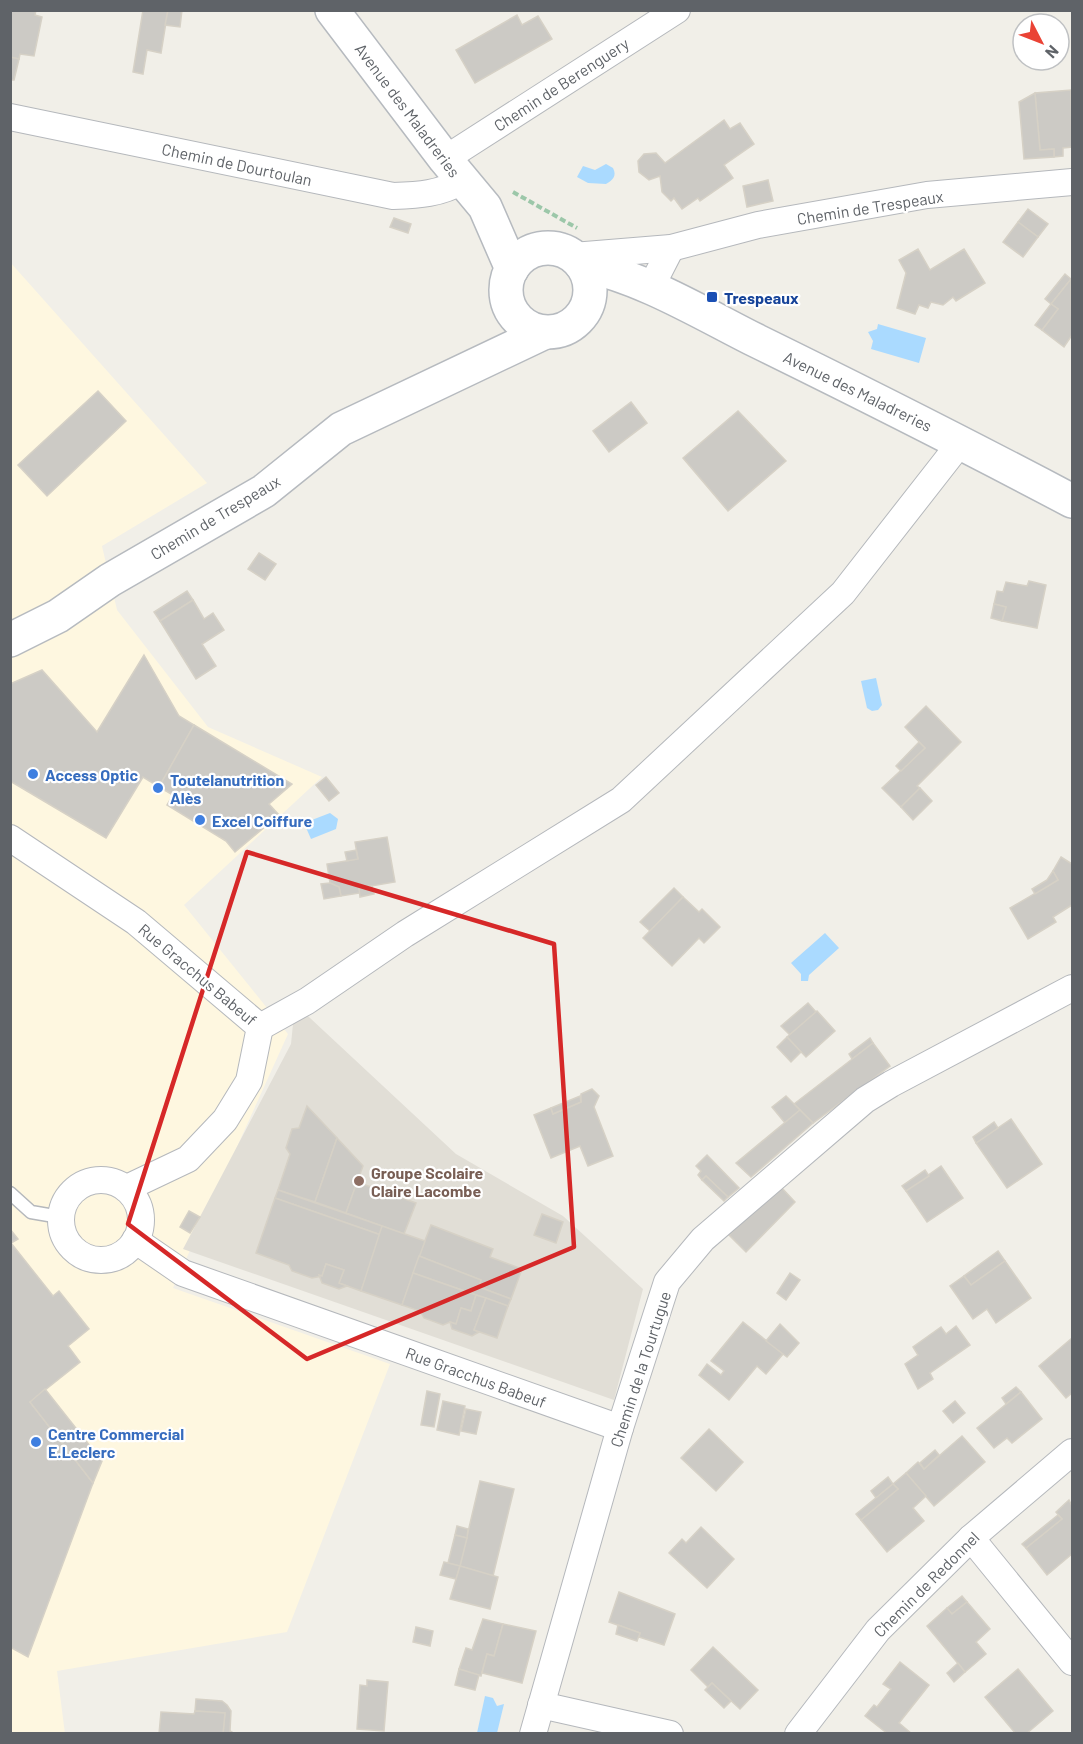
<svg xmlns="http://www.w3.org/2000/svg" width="1083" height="1744" viewBox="0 0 1083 1744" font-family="Barlow,sans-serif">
  <rect width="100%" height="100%" fill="#f1efe8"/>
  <polygon fill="#fef7e0" points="10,262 207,483 102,546 117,610 208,727 322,777 184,905 288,1034 173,1288 390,1364 287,1632 57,1671 65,1734 10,1733"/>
  <polygon fill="#e1ded6" points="295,1004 456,1154 563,1216 643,1289 614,1400 183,1249 291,1044"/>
  <g fill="#aadaff">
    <path d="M606 164 613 168C617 176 613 180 606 184L588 183 577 177 583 166 595 170Z"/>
    <polygon points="878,324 926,338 919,363 871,349 873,341 868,332 877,329"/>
    <polygon points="876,678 882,705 878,710 872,711 867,708 861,681"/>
    <polygon points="330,813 338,819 336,829 311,839 304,823"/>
    <polygon points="825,933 839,948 809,975 808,981 801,981 801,974 791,963"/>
    <polygon points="485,1696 493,1698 497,1706 504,1704 497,1733 477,1733"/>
  </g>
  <g fill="#cccac5" stroke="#d6d1c6" stroke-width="1.5">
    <polygon points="10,10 36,10 35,15 42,17 34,56 20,54 19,59 10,57"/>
    <polygon points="143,10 168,10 161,53 147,50 143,74 133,72"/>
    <polygon points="168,10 182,10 180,27 165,25"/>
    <polygon points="517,15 522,25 538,16 552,39 475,83 456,50"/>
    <polygon points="10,57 19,59 14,80 10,80"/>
    <polygon points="1071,90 1072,147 1063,148 1063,156 1054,157 1054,149 1040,150 1035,93"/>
    <polygon points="1035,93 1040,150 1054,149 1054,157 1024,159 1019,102"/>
    <polygon points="724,120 730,129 740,123 754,144 724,165 733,178 700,201 698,198 682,209 674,198 671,201 662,192 660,176 649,180 639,172 638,161 644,154 656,153 665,163"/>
    <polygon points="768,180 773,201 747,207 743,186"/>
    <polygon points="1028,209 1048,224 1038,237 1018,222"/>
    <polygon points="394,218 411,224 408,233 390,227"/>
    <polygon points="1018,222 1038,237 1023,257 1003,242"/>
    <polygon points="918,249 930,270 964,249 985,283 956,301 953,297 943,305 931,302 928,308 919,305 915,314 897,308 906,273 899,260"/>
    <polygon points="1065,274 1071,279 1051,304 1045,299"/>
    <polygon points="1071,279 1072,335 1064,347 1042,330 1058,309 1051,304"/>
    <polygon points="1051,304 1058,309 1042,330 1035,325"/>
    <polygon points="98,391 126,421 47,496 18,465"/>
    <polygon points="631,402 647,423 609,452 593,431"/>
    <polygon points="738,411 786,461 728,511 683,458"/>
    <polygon points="259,553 276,564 265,580 248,569"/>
    <polygon points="1029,581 1046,585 1037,628 1002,621 1006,607 994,604 997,591 1003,592 1006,582 1027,586"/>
    <polygon points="187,591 193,600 160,621 154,612"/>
    <polygon points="193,600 204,619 213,613 224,630 202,644 216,666 196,679 160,621"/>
    <polygon points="994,604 1006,607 1002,621 991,618"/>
    <polygon points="144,655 179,716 194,725 159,787 143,777 106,838 10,781 10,684 42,670 97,732"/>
    <polygon points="926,706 961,742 917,786 920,788 901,807 882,788 925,748 905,727"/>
    <polygon points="194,725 292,784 269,804 279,815 235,852 226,841 167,805 173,795 159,787"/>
    <polygon points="919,742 925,748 901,771 896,766"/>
    <polygon points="326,777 339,793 329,801 316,785"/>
    <polygon points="920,788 932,801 913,820 901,807"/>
    <polygon points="387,837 395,882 359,888 360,893 341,896 339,887 330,883 327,864 358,859 355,842"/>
    <polygon points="356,850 358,859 347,861 345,852"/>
    <polygon points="1061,857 1072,864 1072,905 1053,917 1056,922 1028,939 1010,908 1058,880 1053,871"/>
    <polygon points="1053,871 1058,880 1035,894 1032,889 1047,880"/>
    <polygon points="330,883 339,887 341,896 324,899 321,884"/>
    <polygon points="372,886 374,894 360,897 359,888"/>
    <polygon points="674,888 683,897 650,931 640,922"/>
    <polygon points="683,897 699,912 702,909 720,927 704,943 699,938 672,966 643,938"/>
    <polygon points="808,1003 816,1012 790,1035 781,1026"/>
    <polygon points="817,1011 835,1031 806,1057 787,1037"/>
    <polygon points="787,1037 801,1052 791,1062 777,1047"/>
    <polygon points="870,1038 873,1043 852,1059 849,1054"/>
    <polygon points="873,1043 890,1066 813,1123 794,1104"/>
    <polygon points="592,1089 599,1096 594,1107 613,1156 588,1166 580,1146 551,1158 534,1115 551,1108 553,1114 581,1102 581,1094"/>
    <polygon points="580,1096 581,1102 553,1114 551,1108"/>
    <polygon points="786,1096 800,1110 785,1123 772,1107"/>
    <polygon points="307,1106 337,1138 315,1202 278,1190 290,1154 286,1148 292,1129 299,1128"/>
    <polygon points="800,1110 813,1123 751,1177 736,1163"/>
    <polygon points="1011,1119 1042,1164 1007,1188 976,1143"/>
    <polygon points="994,1122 998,1128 976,1143 973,1137"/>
    <polygon points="337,1138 363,1166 346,1213 315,1202"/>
    <polygon points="707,1155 739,1188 728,1197 706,1176 702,1180 698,1175 701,1171 696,1166"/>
    <polygon points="941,1166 963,1198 927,1222 906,1191"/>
    <polygon points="925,1170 929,1176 906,1191 902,1186"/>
    <polygon points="706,1176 728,1197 724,1201 702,1180"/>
    <polygon points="357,1182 416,1203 404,1234 346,1213"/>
    <polygon points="780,1186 795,1202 746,1252 729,1235"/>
    <polygon points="278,1190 382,1226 381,1235 275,1198"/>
    <polygon points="275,1198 381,1235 361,1291 339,1283 344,1270 326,1264 322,1276 312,1278 292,1271 289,1265 256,1253"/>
    <polygon points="189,1211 200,1217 190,1233 180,1227"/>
    <polygon points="542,1214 563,1222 556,1243 534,1235"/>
    <polygon points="431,1225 493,1249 490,1257 522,1269 511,1299 479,1287 481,1280 419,1256"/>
    <polygon points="382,1226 425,1241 402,1305 361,1291"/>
    <polygon points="10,1229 18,1239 11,1243 53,1296 59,1291 89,1329 68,1346 80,1362 30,1402 93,1483 28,1657 10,1647"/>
    <polygon points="998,1251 1005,1261 971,1285 964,1276"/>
    <polygon points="419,1256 481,1280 479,1287 511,1299 508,1306 413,1273"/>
    <polygon points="1005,1261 1031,1298 996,1323 987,1309 973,1319 950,1286 964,1276 971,1285"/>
    <polygon points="326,1264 344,1270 339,1283 347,1286 339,1289 322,1283 319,1275 322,1276"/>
    <polygon points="413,1273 476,1295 471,1311 461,1308 456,1324 450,1322 443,1325 424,1318 420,1311 402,1305"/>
    <polygon points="790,1273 800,1280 786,1300 777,1293"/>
    <polygon points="476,1295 486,1298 474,1330 479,1332 472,1336 452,1329 450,1322 456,1324 461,1308 471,1311"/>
    <polygon points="486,1298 508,1306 497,1338 474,1330"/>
    <polygon points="743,1322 783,1354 766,1374 757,1366 729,1400 699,1375 707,1364 721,1375 724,1371 711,1361"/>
    <polygon points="780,1324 799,1343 787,1357 766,1341"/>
    <polygon points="956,1326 970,1345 930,1373 933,1379 918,1389 905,1364 918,1355 913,1347 941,1327 946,1334"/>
    <polygon points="1072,1338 1072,1393 1066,1398 1039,1366"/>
    <polygon points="1016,1387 1021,1392 1006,1404 1002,1398"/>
    <polygon points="45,1389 102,1461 93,1483 30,1402"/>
    <polygon points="427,1391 440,1394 434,1427 421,1425"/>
    <polygon points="1021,1392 1042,1419 1012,1443 1007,1438 994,1448 977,1428"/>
    <polygon points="443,1401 465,1406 459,1435 437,1430"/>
    <polygon points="955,1401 965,1413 953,1423 943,1411"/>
    <polygon points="466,1409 481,1412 476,1434 461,1431"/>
    <polygon points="709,1429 743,1462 716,1491 681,1458"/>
    <polygon points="962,1436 985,1462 934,1506 906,1473 918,1462 924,1469"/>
    <polygon points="935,1450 939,1455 924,1469 920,1463"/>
    <polygon points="906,1473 926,1496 913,1508 924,1521 887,1552 861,1520 898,1489 893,1484"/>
    <polygon points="888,1477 893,1484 876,1498 871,1491"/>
    <polygon points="480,1481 514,1489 493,1576 460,1566"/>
    <polygon points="893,1484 898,1489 861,1520 856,1514"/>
    <polygon points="1069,1500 1072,1506 1072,1554 1047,1575 1026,1548 1062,1519 1056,1512"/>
    <polygon points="1058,1515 1062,1519 1026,1548 1022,1544"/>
    <polygon points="457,1526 468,1529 467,1538 455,1535"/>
    <polygon points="701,1527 734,1559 707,1588 669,1553 682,1539 686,1543"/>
    <polygon points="455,1535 467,1538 460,1566 448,1563"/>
    <polygon points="444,1562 460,1566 456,1579 440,1575"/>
    <polygon points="460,1566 498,1577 490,1609 450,1599"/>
    <polygon points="619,1592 675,1614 664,1645 639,1637 640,1633 609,1622"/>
    <polygon points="962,1596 967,1602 952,1614 947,1608"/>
    <polygon points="967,1602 990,1629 976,1642 986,1654 965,1672 927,1626 947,1608 952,1614"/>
    <polygon points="483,1619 503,1624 494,1656 487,1654 481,1676 459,1669 466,1648 472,1650"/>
    <polygon points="503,1624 536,1631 522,1683 482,1673 487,1654 494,1656"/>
    <polygon points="618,1625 640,1633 637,1641 616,1634"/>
    <polygon points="416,1627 433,1631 430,1646 413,1642"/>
    <polygon points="713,1647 758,1690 740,1709 712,1683 708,1687 691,1670"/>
    <polygon points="900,1662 929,1685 899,1723 912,1734 888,1734 865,1716 874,1705 877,1707 891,1689 883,1684"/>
    <polygon points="958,1663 965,1672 954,1682 947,1673"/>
    <polygon points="459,1669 479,1675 475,1690 455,1685"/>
    <polygon points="1018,1669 1053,1711 1026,1734 1016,1734 985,1697"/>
    <polygon points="367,1680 388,1682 384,1731 357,1729 360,1685 367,1686"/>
    <polygon points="712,1683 731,1701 724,1708 705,1690"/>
    <polygon points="196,1699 222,1701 227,1705 231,1711 230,1731 235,1734 223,1734 225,1713 195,1711"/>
    <polygon points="195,1711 225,1713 223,1734 159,1734 161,1712 194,1714"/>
  </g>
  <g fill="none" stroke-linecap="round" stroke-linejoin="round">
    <g stroke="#b5b8bc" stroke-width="15">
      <polyline id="lane" points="10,1193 31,1212 60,1217"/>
    </g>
    <g stroke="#b5b8bc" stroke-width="28">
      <g id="street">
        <path d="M10 117 393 196C419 195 440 194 462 181"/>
        <polyline points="445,159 677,10"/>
        <polyline points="573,256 671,248 758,225 927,195 1072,182"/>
        <polyline points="650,289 671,248"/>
        <polyline points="10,838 136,922 260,1027 249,1081 225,1120 188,1159 127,1188"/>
        <polyline points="260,1027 307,1001 405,934 621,800 843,593 961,442"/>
        <circle cx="101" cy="1220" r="40"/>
        <polyline points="135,1240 183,1273 620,1428"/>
        <polyline points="971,1538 1072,1662"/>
        <polyline points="541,1705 670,1734"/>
        <polyline points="533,1734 620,1428 667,1282 703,1239 865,1100 891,1084 1072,988"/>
        <polyline points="798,1734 878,1630 971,1538 1072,1452"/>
      </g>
    </g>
    <g stroke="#b6babf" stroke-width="36">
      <g id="secondary">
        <polyline points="332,10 445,159 485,207 512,269"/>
        <circle cx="548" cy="290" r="42"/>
        <path d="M582 265C641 276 703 314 757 341 863 393 968 446 1072 501"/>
        <polyline points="10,640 58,616 110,580 264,491 341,429 543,333"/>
      </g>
    </g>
    <polyline stroke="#9cc7a9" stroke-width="4" stroke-dasharray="6 3" stroke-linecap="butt" points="513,192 577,228"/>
    <use href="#lane" stroke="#fff" stroke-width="12"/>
    <use href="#street" stroke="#fff" stroke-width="26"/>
    <use href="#secondary" stroke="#fff" stroke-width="33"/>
  </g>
  <path fill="none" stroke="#d62828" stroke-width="4.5" stroke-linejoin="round" d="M247 852 554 944 574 1247 307 1359 128 1224Z"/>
  <rect fill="#1a4fb4" stroke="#fff" stroke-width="2" x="706" y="291" width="12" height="12" rx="3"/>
  <g fill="#3f7fe0" stroke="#fff" stroke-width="2">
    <circle cx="33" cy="774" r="6"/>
    <circle cx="158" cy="788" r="6"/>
    <circle cx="200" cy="820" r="6"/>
    <circle cx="36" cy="1442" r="6"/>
  </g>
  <circle fill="#8d6e63" stroke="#fff" stroke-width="2" cx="359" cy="1181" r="6"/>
  <g text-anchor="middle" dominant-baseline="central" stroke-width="4.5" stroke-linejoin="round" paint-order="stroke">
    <g font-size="16" fill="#5f6368" stroke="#fff">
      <text transform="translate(561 84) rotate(-33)">Chemin de Berenguery</text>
      <text transform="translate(408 110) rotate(53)">Avenue des Maladreries</text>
      <text transform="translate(237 164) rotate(12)">Chemin de Dourtoulan</text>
      <text transform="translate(870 207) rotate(-9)">Chemin de Trespeaux</text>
      <text transform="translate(858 391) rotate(26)">Avenue des Maladreries</text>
      <text transform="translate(215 517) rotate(-31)">Chemin de Trespeaux</text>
      <text transform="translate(198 974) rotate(40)">Rue Gracchus Babeuf</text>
      <text transform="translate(640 1369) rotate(-72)">Chemin de la Tourtugue</text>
      <text transform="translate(476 1377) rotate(20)">Rue Gracchus Babeuf</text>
      <text transform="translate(926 1584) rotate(-45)">Chemin de Redonnel</text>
    </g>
    <g font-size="16" font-weight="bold" fill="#164399" stroke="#fff" text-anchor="start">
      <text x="724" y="297">Trespeaux</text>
    </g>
    <g font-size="16" font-weight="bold" fill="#366cbe" stroke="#fff" text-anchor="start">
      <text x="45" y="774">Access Optic</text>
      <text x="170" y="779">Toutelanutrition<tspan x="170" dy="18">Alès</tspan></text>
      <text x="212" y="820">Excel Coiffure</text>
      <text x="48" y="1433">Centre Commercial<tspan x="48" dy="18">E.Leclerc</tspan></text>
    </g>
    <g font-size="16" font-weight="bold" fill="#785e54" stroke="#fff" text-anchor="start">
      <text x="371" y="1172">Groupe Scolaire<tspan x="371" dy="18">Claire Lacombe</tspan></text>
    </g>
  </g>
  <rect width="1083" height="1744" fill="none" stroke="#5f6368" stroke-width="24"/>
  <g transform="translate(1041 42) rotate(132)"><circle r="28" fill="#ffffff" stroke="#bfc1c3" stroke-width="1.5"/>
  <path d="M0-4.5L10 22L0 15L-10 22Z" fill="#ea4335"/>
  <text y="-9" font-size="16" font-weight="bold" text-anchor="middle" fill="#5f6368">N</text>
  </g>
</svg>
